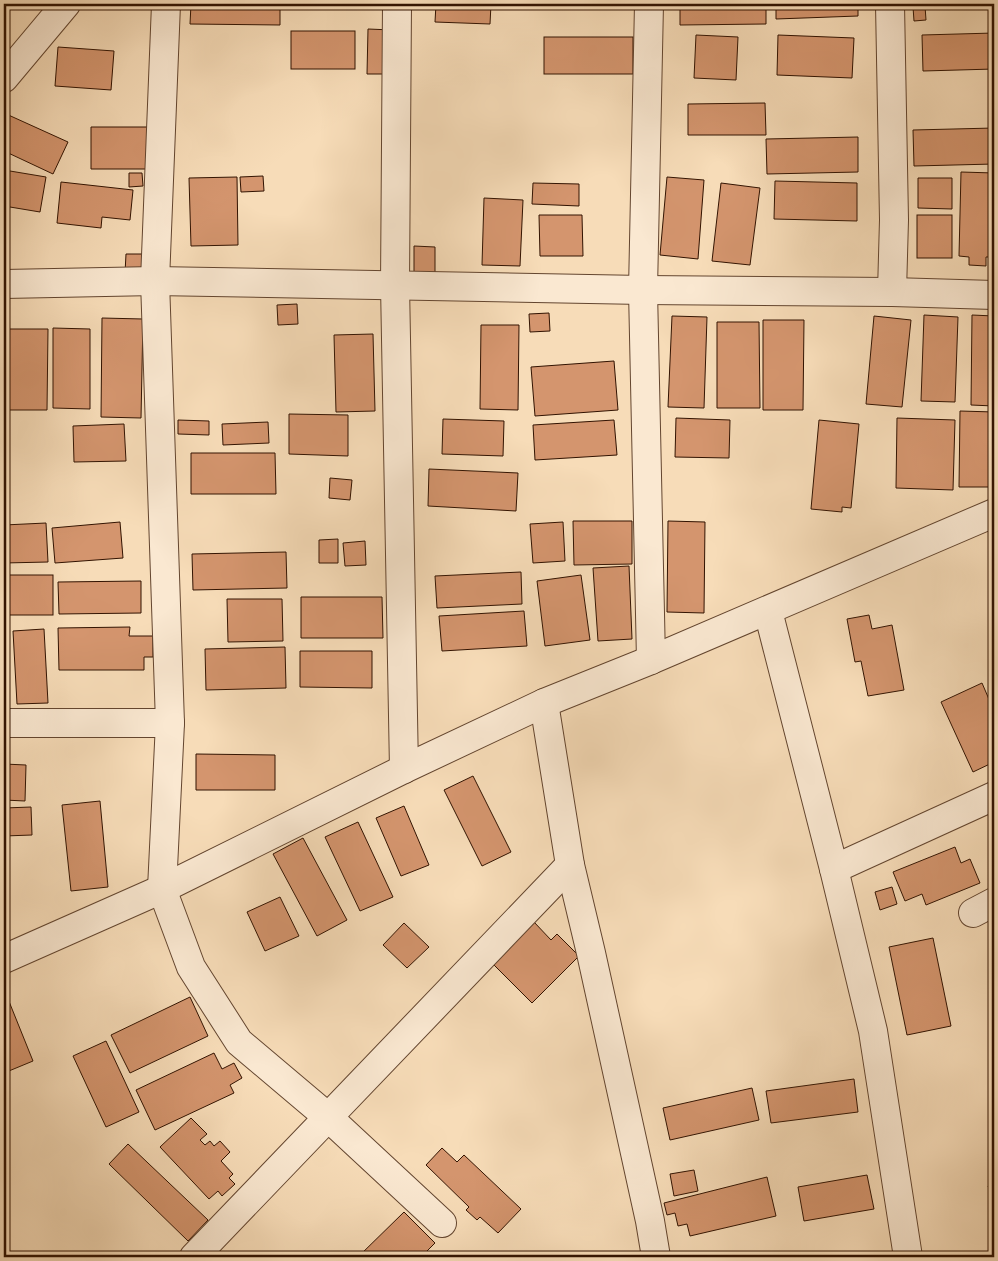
<svg xmlns="http://www.w3.org/2000/svg" width="998" height="1261" viewBox="0 0 998 1261" font-family="'Libre Bodoni',serif">
  <rect width="100%" height="100%" fill="#f7dcb8"/>
  <filter id="stains"><feTurbulence type="fractalNoise" baseFrequency=".004" numOctaves="4"/><feColorMatrix values="0 0 0 0 .2 0 0 0 0 .09 0 0 0 0 .02 0 0 0 .5 -.17"/></filter>
  <radialGradient id="worn" r=".72"><stop offset=".6" stop-color="#630" stop-opacity="0"/><stop offset="1" stop-color="#630" stop-opacity=".3"/></radialGradient>
  <g fill="#d4956e" stroke="#321301">
    <polygon points="191,4 280,4 280,25 190,24"/>
    <polygon points="436,4 491,4 490,24 435,22"/>
    <polygon points="680,4 766,4 766,24 680,25"/>
    <polygon points="776,4 858,4 858,16 776,19"/>
    <polygon points="925,6 926,20 914,21 913,7"/>
    <polygon points="368,29 392,30 391,74 367,74"/>
    <rect x="291" y="31" width="64" height="38"/>
    <polygon points="994,33 994,69 923,71 922,35"/>
    <polygon points="696,35 738,37 736,80 694,78"/>
    <polygon points="778,35 854,38 852,78 777,75"/>
    <rect x="544" y="37" width="89" height="37"/>
    <polygon points="58,47 114,51 111,90 55,86"/>
    <polygon points="765,103 766,135 688,135 688,104"/>
    <polygon points="4,113 68,142 53,174 4,151"/>
    <polygon points="91,127 151,127 152,169 91,169"/>
    <polygon points="994,128 994,164 914,166 913,130"/>
    <polygon points="858,137 858,172 767,174 766,139"/>
    <polygon points="4,170 46,177 40,212 4,206"/>
    <polygon points="961,172 994,173 993,257 986,257 986,266 969,265 969,257 959,256"/>
    <polygon points="129,173 142,173 143,186 129,187"/>
    <polygon points="263,176 264,191 241,192 240,177"/>
    <polygon points="237,177 238,245 191,246 189,178"/>
    <polygon points="667,177 704,180 698,259 660,255"/>
    <polygon points="918,178 952,178 952,209 918,208"/>
    <polygon points="775,181 857,183 857,221 774,219"/>
    <polygon points="61,182 133,190 130,220 102,217 101,228 57,223"/>
    <polygon points="533,183 579,184 579,206 532,204"/>
    <polygon points="721,183 760,188 750,265 712,261"/>
    <polygon points="484,198 523,200 520,266 482,265"/>
    <polygon points="539,215 582,215 583,256 540,256"/>
    <rect x="917" y="215" width="35" height="43"/>
    <polygon points="414,246 435,247 435,273 414,273"/>
    <polygon points="126,254 142,254 142,273 125,273"/>
    <polygon points="297,304 298,324 278,325 277,305"/>
    <polygon points="549,313 550,331 530,332 529,314"/>
    <polygon points="924,315 958,317 955,402 921,401"/>
    <polygon points="972,315 994,316 994,406 971,405"/>
    <polygon points="672,316 707,317 704,408 668,407"/>
    <polygon points="874,316 911,320 902,407 866,404"/>
    <polygon points="102,318 143,319 141,418 101,417"/>
    <polygon points="763,320 804,320 803,410 763,410"/>
    <polygon points="717,322 759,322 760,408 717,408"/>
    <polygon points="481,325 519,325 518,410 480,409"/>
    <polygon points="53,328 90,329 90,409 53,408"/>
    <polygon points="6,329 48,329 47,410 6,410"/>
    <polygon points="373,334 375,411 336,412 334,335"/>
    <polygon points="614,361 618,410 535,416 531,367"/>
    <polygon points="960,411 994,412 994,487 959,487"/>
    <polygon points="289,414 348,415 348,456 289,454"/>
    <polygon points="676,418 730,420 729,458 675,457"/>
    <polygon points="897,418 955,420 953,490 896,488"/>
    <polygon points="443,419 504,421 503,456 442,454"/>
    <polygon points="178,420 209,421 209,435 178,434"/>
    <polygon points="614,420 617,455 535,460 533,425"/>
    <polygon points="819,420 859,424 851,508 842,507 842,512 811,509"/>
    <polygon points="268,422 269,443 223,445 222,424"/>
    <polygon points="124,424 126,461 74,462 73,426"/>
    <polygon points="191,453 275,453 276,494 191,494"/>
    <polygon points="429,469 518,473 516,511 428,506"/>
    <polygon points="330,478 352,480 350,500 329,498"/>
    <polygon points="573,521 632,521 632,564 574,565"/>
    <polygon points="668,521 705,522 704,613 667,612"/>
    <polygon points="120,522 123,558 55,563 52,528"/>
    <polygon points="563,522 565,561 533,563 530,524"/>
    <polygon points="46,523 48,562 4,563 4,525"/>
    <polygon points="338,539 338,563 319,563 319,540"/>
    <polygon points="365,541 366,565 345,566 343,543"/>
    <polygon points="286,552 287,588 193,590 192,554"/>
    <polygon points="629,566 632,639 598,641 593,568"/>
    <polygon points="521,572 522,604 437,608 435,576"/>
    <rect x="4" y="575" width="49" height="40"/>
    <polygon points="581,575 590,640 545,646 537,581"/>
    <polygon points="141,581 141,613 59,614 58,582"/>
    <polygon points="301,597 382,597 383,638 301,638"/>
    <polygon points="227,599 282,599 283,641 228,642"/>
    <polygon points="524,611 527,646 442,651 439,616"/>
    <polygon points="869,615 872,629 892,625 904,690 868,696 861,661 855,662 847,619"/>
    <polygon points="130,627 129,636 153,636 153,657 144,657 144,670 59,670 58,628"/>
    <polygon points="44,629 48,703 17,704 13,631"/>
    <polygon points="285,647 286,688 206,690 205,649"/>
    <polygon points="300,651 372,651 372,688 300,687"/>
    <polygon points="982,683 994,711 994,762 973,772 941,702"/>
    <polygon points="196,754 275,755 275,790 196,790"/>
    <polygon points="4,764 26,765 25,801 4,800"/>
    <polygon points="473,776 511,852 482,866 444,790"/>
    <polygon points="100,801 108,887 71,891 62,805"/>
    <polygon points="404,806 429,865 401,876 376,818"/>
    <polygon points="31,807 32,835 4,836 4,808"/>
    <polygon points="358,822 393,897 360,911 325,837"/>
    <polygon points="303,838 347,920 317,936 273,854"/>
    <polygon points="955,847 961,863 970,859 980,883 926,905 922,894 905,901 893,872"/>
    <polygon points="892,887 897,904 880,910 875,892"/>
    <polygon points="280,897 299,936 265,951 247,912"/>
    <polygon points="534,922 551,940 557,934 579,956 532,1003 492,963"/>
    <polygon points="404,923 429,947 407,968 383,945"/>
    <polygon points="933,938 951,1026 907,1035 889,947"/>
    <polygon points="4,989 33,1061 4,1073"/>
    <polygon points="190,997 208,1036 130,1073 111,1035"/>
    <polygon points="106,1041 139,1112 106,1127 73,1056"/>
    <polygon points="214,1053 222,1069 234,1063 242,1078 230,1085 234,1093 155,1130 136,1090"/>
    <polygon points="854,1079 858,1112 771,1123 766,1091"/>
    <polygon points="752,1088 759,1120 670,1140 663,1108"/>
    <polygon points="191,1118 207,1134 200,1140 205,1145 210,1141 214,1146 220,1141 230,1152 221,1161 233,1174 229,1178 235,1184 222,1196 218,1191 209,1199 160,1147"/>
    <polygon points="128,1144 208,1220 188,1241 109,1164"/>
    <polygon points="442,1148 457,1162 464,1155 521,1209 498,1233 480,1217 477,1220 466,1210 469,1207 426,1165"/>
    <polygon points="694,1170 698,1191 674,1196 670,1174"/>
    <polygon points="867,1175 874,1209 804,1221 798,1187"/>
    <polygon points="767,1177 776,1216 690,1236 687,1224 678,1226 675,1213 667,1215 664,1203"/>
    <polygon points="994,1184 994,1200 988,1186"/>
    <polygon points="404,1212 435,1243 421,1257 358,1257"/>
  </g>
  <g fill="none" stroke-linecap="round" stroke-linejoin="round">
    <g stroke="#63452f" stroke-width="30">
      <g id="minor">
        <polyline points="166,4 155,281 170,723 162,889 191,967 239,1042 329,1118 442,1223"/>
        <polyline points="397,4 395,285 404,769"/>
        <polyline points="649,4 643,290 651,660"/>
        <polyline points="890,4 894,220 892,292"/>
        <polyline points="4,78 66,4"/>
        <polyline points="4,284 155,281 643,290 892,292 994,295"/>
        <polyline points="768,611 834,869 873,1031 908,1257"/>
        <polyline points="544,703 570,865 591,953 650,1221 656,1257"/>
        <polyline points="4,723 170,723"/>
        <polyline points="834,869 994,796"/>
        <polyline points="973,913 994,902"/>
        <polyline points="4,959 162,889 404,769 544,703 651,660 994,513"/>
        <polyline points="194,1257 570,865"/>
      </g>
    </g>
    <use href="#minor" stroke="#fae8d1" stroke-width="28"/>
  </g>
  <rect width="998" height="1261" fill="none" stroke="#f7dcb8" stroke-width="20"/>
  <rect x="5" y="5" width="988" height="1251" fill="none" stroke="#321301" stroke-width="2.5"/>
  <rect x="10" y="10" width="978" height="1241" fill="none" stroke="#321301"/>
  <rect width="100%" height="100%" filter="url(#stains)"/>
  <rect width="100%" height="100%" fill="url(#worn)"/>
</svg>
